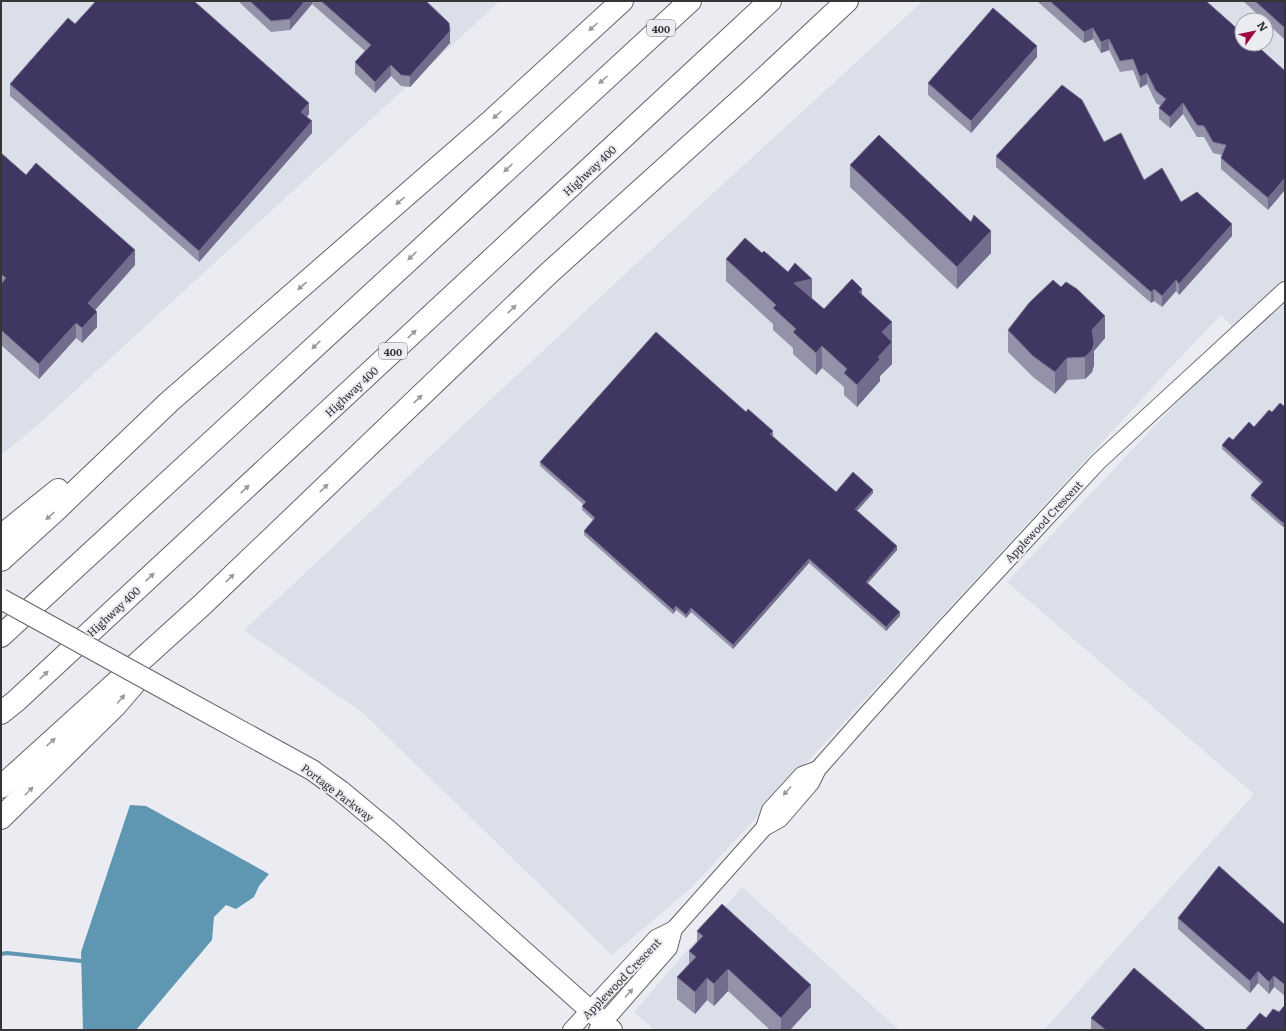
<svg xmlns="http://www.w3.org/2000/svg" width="1286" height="1031" viewBox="0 0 1286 1031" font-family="Literata,serif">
  <rect width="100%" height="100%" fill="#eaecf1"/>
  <g fill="#dbdfe9" fill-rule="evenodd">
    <polygon points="1,1 500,1 40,423 1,455"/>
    <path d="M923 1H1285V1030H1044L1254 794 1007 582 1241 335 1221 315 1176 362 692 887 612 955 363 713 244 630 638 262ZM1242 20H1266V44H1242Z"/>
    <polygon points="742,887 899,1030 654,1030 634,1012"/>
  </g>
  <polygon fill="#5f96b2" points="130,805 146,806 269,874 259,886 254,897 236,909 226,905 214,917 212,940 136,1030 83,1030 81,952"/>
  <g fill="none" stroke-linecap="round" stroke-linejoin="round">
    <polyline stroke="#5f96b2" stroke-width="4" points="1,954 7,953 81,961"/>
    <g stroke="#626468" stroke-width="18">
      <g id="minor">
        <polyline points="764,828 770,810 802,775 818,769"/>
        <polyline points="571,1030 656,938 674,929 764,828 780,819 811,783 818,769 864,717 938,635 1098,462 1285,290"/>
        <polyline points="597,1030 669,948 674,929"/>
      </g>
    </g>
    <g stroke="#626468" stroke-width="22">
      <polyline id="tertiary" points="179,697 312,770 341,791 389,831 612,1030"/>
    </g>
    <g stroke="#626468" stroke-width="24">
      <g id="motorway">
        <polyline points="1,536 58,490"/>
        <polyline points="1,560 56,510 169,402 490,122 622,1"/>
        <polyline points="1,636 690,1"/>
        <polyline points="1,713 16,701 770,1"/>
        <polyline points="1,787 202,605 549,273 754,88 847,1"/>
        <polyline points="1,818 115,706 139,678"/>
      </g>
    </g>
    <use href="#minor" stroke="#fff" stroke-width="16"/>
    <use href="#tertiary" stroke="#fff" stroke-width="20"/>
    <use href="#motorway" stroke="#fff" stroke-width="22"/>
    <g stroke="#626468" stroke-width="22" stroke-linecap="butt">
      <polyline id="tertiary-bridge" points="1,599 179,697"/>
    </g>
    <use href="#tertiary-bridge" stroke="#fff" stroke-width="20"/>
  </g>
  <g fill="#9492a9">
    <polygon points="238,1 426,1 450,43 410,87 401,86 391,76 375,93 355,74 355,62 365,51 312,4 290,30 271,32"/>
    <polygon points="1037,1 1206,1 1285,71 1268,210 1221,169 1221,158 1222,155 1213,153 1204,137 1197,137 1183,114 1170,128 1159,119 1159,108 1161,106 1156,103 1147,84 1140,88 1133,70 1120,72 1109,50 1101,53 1093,39 1084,43"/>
    <polygon points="1243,1 1285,1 1285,40 1266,22 1266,20 1264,20"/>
    <polygon points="75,24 309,114 307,117 312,133 199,262 10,96 10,84"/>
    <polygon points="1037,57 971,133 928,95 928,83"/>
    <polygon points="1104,142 1144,180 1181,202 1232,236 1179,295 1176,291 1162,307 1154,301 1151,303 996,167 996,156"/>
    <polygon points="1,153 26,175 135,265 95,310 97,327 82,343 76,338 39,379 1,345"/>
    <polygon points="850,165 991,253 957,289 850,187"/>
    <polygon points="726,259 812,299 824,309 862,295 892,341 892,364 880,376 880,381 857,407 844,395 844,387 822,368 816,375 793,354 793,348 773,330 773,324 726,281"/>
    <polygon points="1008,330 1105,338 1094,351 1094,365 1092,372 1085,379 1067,380 1055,394 1033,377 1008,352"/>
    <polygon points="1285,407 1283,527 1251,499 1251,495 1261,484 1222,449 1222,445 1233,440 1254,427 1272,412"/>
    <polygon points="746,412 773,435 772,436 836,492 873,493 857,511 897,550 868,583 900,616 886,631 809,563 733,649 691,612 686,618 676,610 673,614 584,535 584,531 593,520 582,510 582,506 584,505 540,466 540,462"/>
    <polygon points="1178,918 1285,925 1285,996 1274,987 1269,994 1258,983 1250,993 1178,929"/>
    <polygon points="697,931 811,1007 790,1030 770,1030 728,991 714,1006 707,1000 695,1014 677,999 677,977 689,964 689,951 697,942"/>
    <polygon points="1091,1018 1206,1030 1092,1030 1091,1029"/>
  </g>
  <g fill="#726d8c">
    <polygon points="305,1 312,1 312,4 290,30 290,19"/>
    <polygon points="1093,28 1093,39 1084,43 1084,32"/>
    <polygon points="450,31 450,43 410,87 410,76"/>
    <polygon points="1109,39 1109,50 1101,53 1101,42"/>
    <polygon points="1037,46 1037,57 971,133 971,121"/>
    <polygon points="391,65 391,76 375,93 375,82"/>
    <polygon points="1147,73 1147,84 1140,88 1140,77"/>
    <polygon points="309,103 309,114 301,123 301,112"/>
    <polygon points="1183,103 1183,114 1170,128 1170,117"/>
    <polygon points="312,121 312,133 199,262 199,251"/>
    <polygon points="1285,178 1285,190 1268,210 1268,198"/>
    <polygon points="1232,224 1232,236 1179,295 1179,284"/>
    <polygon points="991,231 991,253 957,289 957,267"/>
    <polygon points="135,250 135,265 88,318 88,303"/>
    <polygon points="812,279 812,300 794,283"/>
    <polygon points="1176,280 1176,291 1162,307 1162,296"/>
    <polygon points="862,289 862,311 859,292"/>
    <polygon points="1154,289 1154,301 1151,303 1151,292"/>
    <polygon points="97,312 97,327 82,343 82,328"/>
    <polygon points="1105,316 1105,338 1094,351 1094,365 1092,372 1085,379 1085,357 1092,330"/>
    <polygon points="892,322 892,364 880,376 880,381 857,407 857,385 878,357 882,332"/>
    <polygon points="76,323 76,338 39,379 39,364"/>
    <polygon points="822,346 822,368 816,375 816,353"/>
    <polygon points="1067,358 1067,380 1055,394 1055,372"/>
    <polygon points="773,431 773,435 770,438 770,434"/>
    <polygon points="873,490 873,493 855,513 855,509"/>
    <polygon points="1285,521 1285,525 1283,527 1283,523"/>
    <polygon points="897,546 897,550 866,585 866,582"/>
    <polygon points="809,559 809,563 733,649 733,645"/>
    <polygon points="676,606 676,610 673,614 673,610"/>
    <polygon points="691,608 691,612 686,618 686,615"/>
    <polygon points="900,612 900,616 886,631 886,627"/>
    <polygon points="728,969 728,991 714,1006 714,984"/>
    <polygon points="1258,971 1258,983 1250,993 1250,981"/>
    <polygon points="1274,976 1274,987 1269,994 1269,982"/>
    <polygon points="707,978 707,1000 695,1014 695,992"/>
    <polygon points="811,985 811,1007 790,1030 781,1030 781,1018"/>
  </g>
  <g fill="#3f3761" stroke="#726d8c">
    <polygon points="96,1 194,1 309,103 301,112 312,121 199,251 10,84 68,18 75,24"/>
    <polygon points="250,1 305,1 290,19 271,21"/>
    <polygon points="321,1 426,1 449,23 450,31 410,76 401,75 391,65 375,82 355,62 371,45"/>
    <polygon points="1050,1 1206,1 1242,33 1242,44 1255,44 1285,71 1285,178 1268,198 1221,158 1226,145 1213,142 1204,126 1197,125 1183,103 1170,117 1159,108 1166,99 1156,91 1147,73 1140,77 1133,59 1120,61 1109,39 1101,42 1093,28 1084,32"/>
    <polygon points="1255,1 1285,1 1285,28"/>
    <polygon points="993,8 1037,46 971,121 928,83"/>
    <polygon points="1062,85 1082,100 1104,142 1121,133 1144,180 1162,168 1181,202 1197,192 1232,224 1179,284 1176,280 1162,296 1154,289 1151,292 996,156"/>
    <polygon points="879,135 971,222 974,215 991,231 957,267 850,165"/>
    <polygon points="1,153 26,175 36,163 135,250 88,303 97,312 82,328 76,323 39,364 1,330 1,284 6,278 1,274"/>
    <polygon points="745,238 762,253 764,251 788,272 795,263 812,279 794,283 824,309 852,279 862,289 859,292 892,322 882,332 892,342 878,357 880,359 857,385 844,373 847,369 822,346 816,353 793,332 796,329 773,308 776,305 726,259"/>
    <polygon points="1053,280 1061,287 1066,282 1077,289 1105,316 1092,330 1094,343 1092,350 1085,357 1067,358 1055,372 1033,356 1008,330 1029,303"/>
    <polygon points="656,332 746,412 748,409 773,431 770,434 836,492 853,472 873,490 855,509 897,546 866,582 900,612 886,627 809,559 733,645 691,608 686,615 676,606 673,610 584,531 595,518 582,506 586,502 540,462"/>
    <polygon points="1280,403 1285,407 1285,521 1283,523 1251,495 1263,482 1222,445 1229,437 1233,440 1249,422 1254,427 1269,410 1272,412"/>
    <polygon points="1219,866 1285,925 1285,985 1274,976 1269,982 1258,971 1250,981 1178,918"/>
    <polygon points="722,904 811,985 781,1018 728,969 714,984 707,978 695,992 677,977 696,957 689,951 703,936 697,931"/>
    <polygon points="1134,968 1206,1030 1106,1030 1091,1018"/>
    <polygon points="1285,1005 1285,1030 1245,1030 1260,1013 1266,1018 1273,1009 1279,1012"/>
  </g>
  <defs><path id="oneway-solid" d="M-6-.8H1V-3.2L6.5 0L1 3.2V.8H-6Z"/></defs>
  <g fill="#9a9a9b">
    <use href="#oneway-solid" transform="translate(593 27) rotate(138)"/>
    <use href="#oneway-solid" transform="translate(603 80) rotate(138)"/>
    <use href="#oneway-solid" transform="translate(497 115) rotate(138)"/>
    <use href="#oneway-solid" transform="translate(508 168) rotate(137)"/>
    <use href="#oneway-solid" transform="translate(400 201) rotate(139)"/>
    <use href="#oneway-solid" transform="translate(412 256) rotate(137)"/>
    <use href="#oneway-solid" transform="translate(302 286) rotate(139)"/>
    <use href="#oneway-solid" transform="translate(512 309) rotate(-44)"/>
    <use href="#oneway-solid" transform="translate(412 334) rotate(-43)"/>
    <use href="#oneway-solid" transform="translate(316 345) rotate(137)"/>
    <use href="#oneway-solid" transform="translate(418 399) rotate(-44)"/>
    <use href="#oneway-solid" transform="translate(324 488) rotate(-44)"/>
    <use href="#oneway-solid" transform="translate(245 489) rotate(-43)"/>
    <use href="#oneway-solid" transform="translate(50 516) rotate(138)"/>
    <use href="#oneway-solid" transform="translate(150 577) rotate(-43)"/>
    <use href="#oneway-solid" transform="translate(230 578) rotate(-44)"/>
    <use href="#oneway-solid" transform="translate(44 675) rotate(-43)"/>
    <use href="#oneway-solid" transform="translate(121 699) rotate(-49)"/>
    <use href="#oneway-solid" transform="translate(51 742) rotate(-42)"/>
    <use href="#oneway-solid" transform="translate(29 791) rotate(-45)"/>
    <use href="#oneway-solid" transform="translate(787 791) rotate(132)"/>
    <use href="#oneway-solid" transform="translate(629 993) rotate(-48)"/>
  </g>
  <g text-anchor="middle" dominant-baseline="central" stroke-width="4" stroke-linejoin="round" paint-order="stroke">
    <g fill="#eaecf1" stroke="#6b6c6f" stroke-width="1">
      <rect x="647" y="20" width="28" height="16" rx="3"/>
      <rect x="379" y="343" width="28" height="16" rx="3"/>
    </g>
    <g font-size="10" font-weight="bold" fill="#353537">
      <text x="661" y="28">400</text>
      <text x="393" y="351">400</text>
    </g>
    <g font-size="11" fill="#353537" stroke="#eaecf1">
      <text transform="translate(589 170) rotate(-43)">Highway 400</text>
      <text transform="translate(351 391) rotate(-43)">Highway 400</text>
      <text transform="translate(1043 521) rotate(-47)">Applewood Crescent</text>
      <text transform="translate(113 611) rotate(-43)">Highway 400</text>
      <text transform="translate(338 792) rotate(37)">Portage Parkway</text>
      <text transform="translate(621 978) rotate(-46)">Applewood Crescent</text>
    </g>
  </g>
  <rect width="1286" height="1031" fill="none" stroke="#353537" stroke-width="4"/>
  <g transform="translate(1254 32) rotate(57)"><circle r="19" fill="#eaecf1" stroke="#a2a3a7"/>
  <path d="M0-3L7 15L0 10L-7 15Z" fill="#a20640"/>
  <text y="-6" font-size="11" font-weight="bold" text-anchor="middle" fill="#353537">N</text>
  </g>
</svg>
